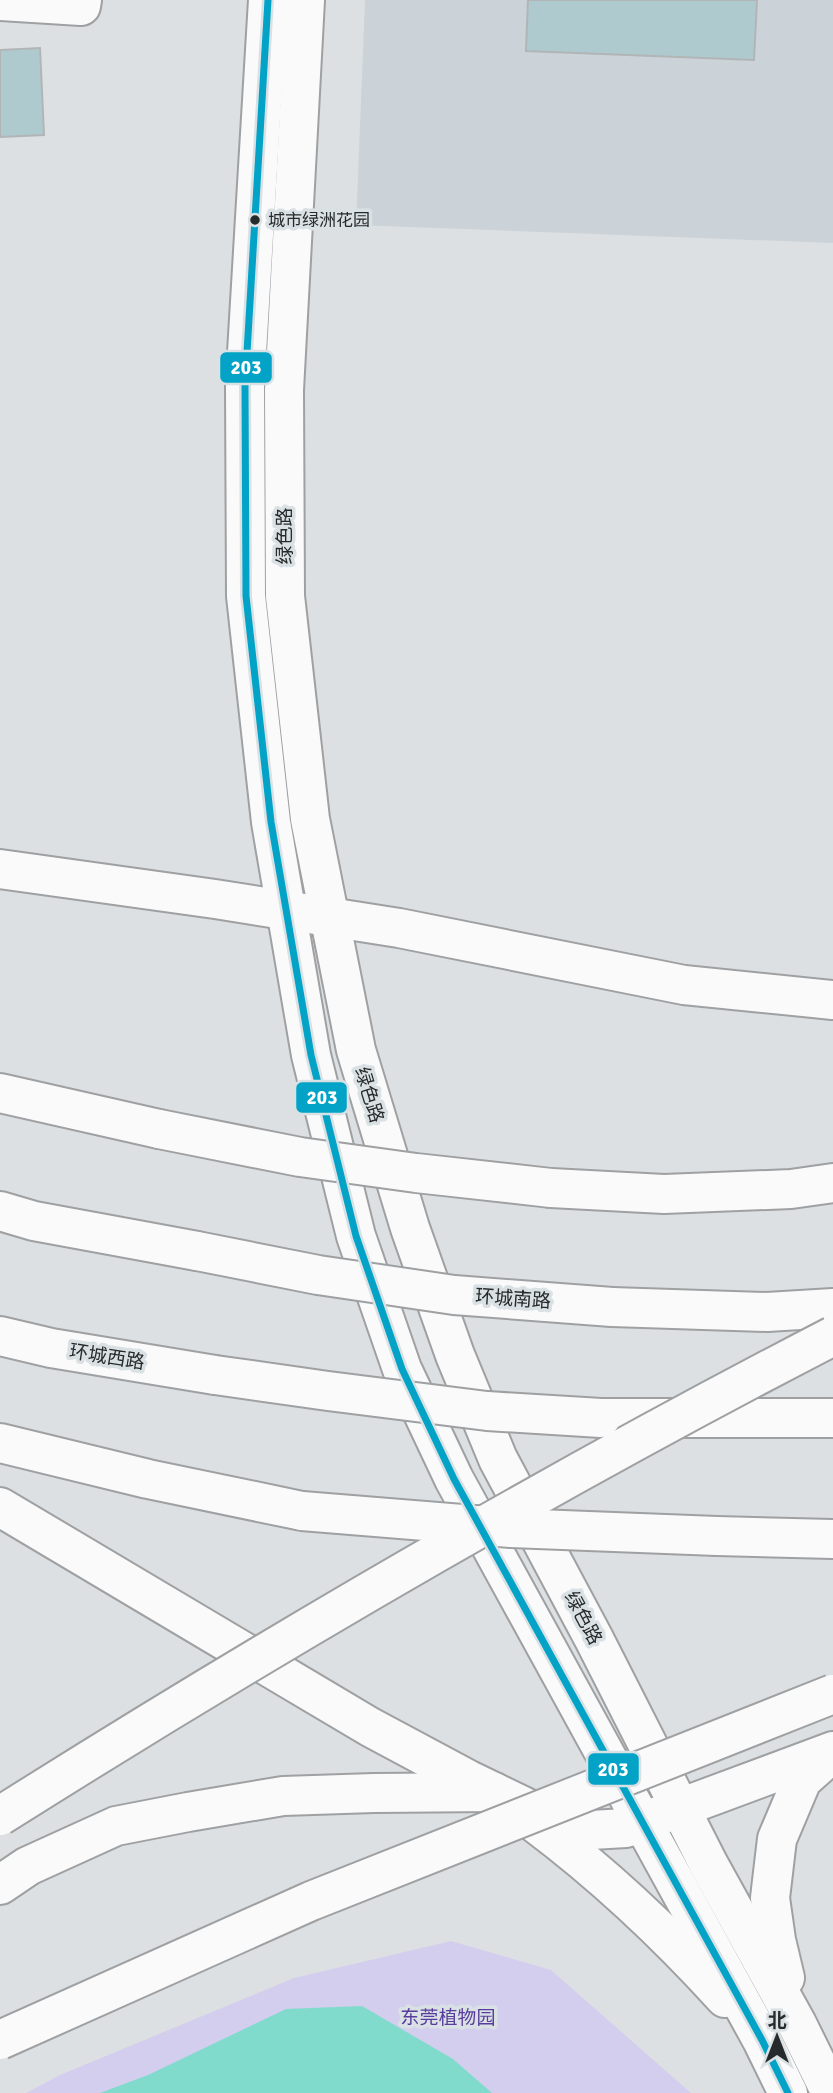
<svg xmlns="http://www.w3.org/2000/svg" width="833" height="2093" viewBox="0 0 833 2093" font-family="Signika,'Noto Sans SC',sans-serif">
  <rect width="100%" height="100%" fill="#dde0e2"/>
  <polygon fill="#cbd3d9" points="365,0 833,0 833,243 356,225"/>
  <polygon fill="#d3ceee" points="451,1941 551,1970 691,2093 26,2093 60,2075 294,1978"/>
  <polygon fill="#81dbcc" points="362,2006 453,2059 492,2093 100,2093 148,2075 286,2009"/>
  <g fill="#afcacf" stroke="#b2b5b6" stroke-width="2">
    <polygon points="528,0 757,0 754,60 526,51"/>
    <polygon points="40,48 44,135 0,137 0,50"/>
  </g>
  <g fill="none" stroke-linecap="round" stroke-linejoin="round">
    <g stroke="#9ea0a2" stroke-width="42">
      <polyline id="minor" points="0,1 81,6 82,0"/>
    </g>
    <g stroke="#9ea0a2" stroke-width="42">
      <g id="major">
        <polyline points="268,0 245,386 246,596 271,822 311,1055 356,1236 402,1369 454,1479 762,2040 788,2093"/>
        <polyline points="305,0 284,390 285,596 310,819 356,1050 410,1228 455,1355 498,1459 594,1639 709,1865 797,2024 831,2093"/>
        <polyline points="0,869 215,899 399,928 684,985 833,1000"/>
        <polyline points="0,1093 159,1129"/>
        <polyline points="551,1188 664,1194 791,1189 833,1183"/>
        <polyline points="0,1443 148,1479 302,1511"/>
        <polyline points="0,1507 370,1727 469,1780 558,1823 591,1830 626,1828 833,1751"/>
        <polyline points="717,1536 833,1539"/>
        <path d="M535 1823C603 1874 667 1934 725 1998"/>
        <polyline points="785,1978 776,1940 770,1898 777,1839 802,1780 829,1756"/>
      </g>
    </g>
    <g stroke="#9ea0a2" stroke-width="42">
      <g id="highway">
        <polyline points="0,1211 34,1221 197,1251"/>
        <polyline points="612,1307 767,1312 833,1308"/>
        <polyline points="0,1336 51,1348 215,1375"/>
        <polyline points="601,1418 833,1418"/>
        <polyline points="0,1885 28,1866 116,1826 188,1812 283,1796 374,1793 494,1792"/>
      </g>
    </g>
    <use href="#minor" stroke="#fafafb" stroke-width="38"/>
    <use href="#major" stroke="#fafafb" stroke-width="38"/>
    <use href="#highway" stroke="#fafafb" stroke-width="38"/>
    <g stroke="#9ea0a2" stroke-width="42" stroke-linecap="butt">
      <g id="major-bridge">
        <polyline points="159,1129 300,1157 416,1173 551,1188"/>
        <polyline points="302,1511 511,1528 717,1536"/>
      </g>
    </g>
    <g stroke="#9ea0a2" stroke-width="42" stroke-linecap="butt">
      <g id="highway-bridge">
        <polyline points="197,1251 318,1275 454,1295 612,1307"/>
        <polyline points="215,1375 328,1391 487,1411 601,1418"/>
        <path d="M0 1816C271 1645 549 1483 833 1336"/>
        <polyline points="0,2040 311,1901 833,1694"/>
      </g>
    </g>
    <use href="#major-bridge" stroke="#fafafb" stroke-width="38"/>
    <use href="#highway-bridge" stroke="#fafafb" stroke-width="38"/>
    <g stroke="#dae1e5" stroke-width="12">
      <polyline id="bus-1" points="268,0 245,386 246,596 271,822 311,1055 356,1236 402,1369 454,1479 762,2040 788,2093"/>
    </g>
    <use href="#bus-1" stroke="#02a3c6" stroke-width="7"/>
  </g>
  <circle fill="#272a2b" stroke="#dae1e5" stroke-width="2.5" cx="255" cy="220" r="6"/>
  <g text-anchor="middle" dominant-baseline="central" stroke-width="7" stroke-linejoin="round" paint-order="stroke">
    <g font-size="17" fill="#272a2b" stroke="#dae1e5" text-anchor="start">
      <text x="268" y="220">城市绿洲花园</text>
    </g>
    <g font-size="19" fill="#272a2b" stroke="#dae1e5">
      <text transform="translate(285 536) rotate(-90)">绿色路</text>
      <text transform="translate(369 1095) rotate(73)">绿色路</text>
      <text transform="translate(513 1299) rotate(4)">环城南路</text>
      <text transform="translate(107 1357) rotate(9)">环城西路</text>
      <text transform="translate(583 1618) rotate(62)">绿色路</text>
    </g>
    <g font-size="19" fill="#593d9c" stroke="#dae1e5">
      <text x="448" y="2018">东莞植物园</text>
    </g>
  </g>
  <g stroke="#dae1e5" stroke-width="2.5">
    <rect x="219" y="351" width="54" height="33" rx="7" fill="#02a3c6"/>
    <rect x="295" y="1081" width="53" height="33" rx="7" fill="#02a3c6"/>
    <rect x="587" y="1752" width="53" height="34" rx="7" fill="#02a3c6"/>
  </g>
  <g font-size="19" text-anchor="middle" font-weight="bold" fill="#fff">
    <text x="246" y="374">203</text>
    <text x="322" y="1104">203</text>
    <text x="613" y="1776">203</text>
  </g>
  <g transform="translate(777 2037)" stroke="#dae1e5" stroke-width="5" paint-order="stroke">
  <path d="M0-5L12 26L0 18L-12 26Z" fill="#272a2b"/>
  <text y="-10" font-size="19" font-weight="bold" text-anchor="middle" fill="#272a2b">北</text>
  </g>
</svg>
